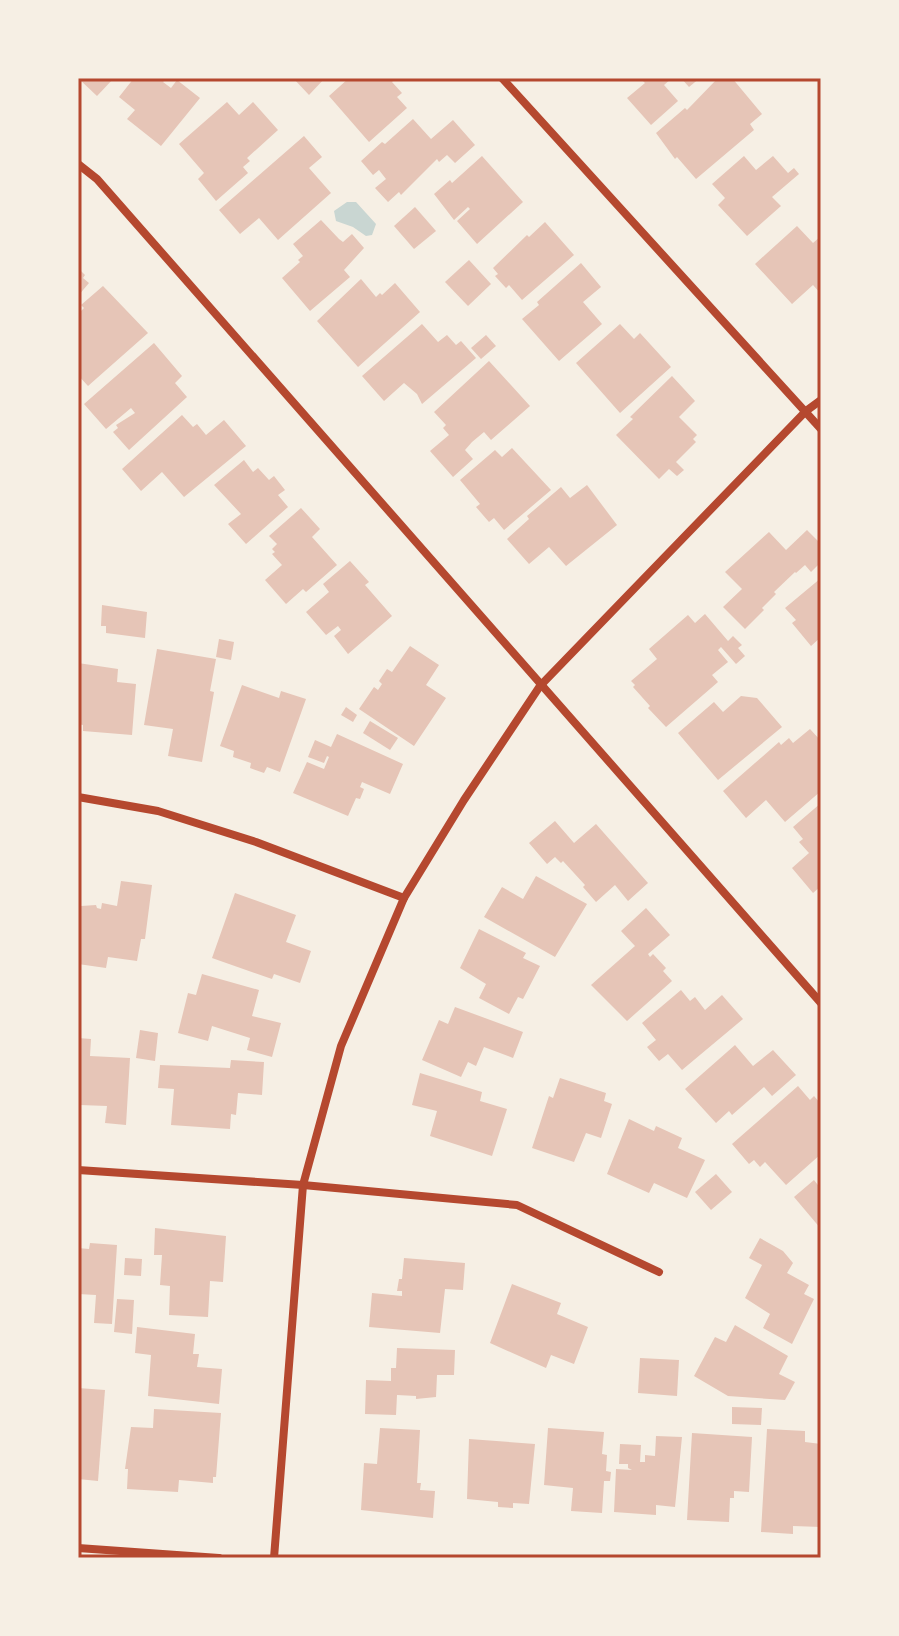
<svg xmlns="http://www.w3.org/2000/svg" width="899" height="1636" viewBox="0 0 899 1636" font-family="'Asap Condensed',sans-serif">
  <rect width="100%" height="100%" fill="#f6efe4"/>
  <polygon fill="#c9d6d2" points="347,202 356,202 376,224 372,235 366,236 353,227 336,221 334,211"/>
  <g fill="#e6c5b7">
    <polygon points="78,78 114,78 97,96"/>
    <polygon points="134,78 167,78 163,82 171,88 177,80 200,98 161,146 127,119 135,110 119,97"/>
    <polygon points="293,78 325,78 309,95"/>
    <polygon points="349,78 396,78 392,82 402,93 397,97 407,108 369,142 329,96"/>
    <polygon points="640,78 672,78 664,85 678,101 651,125 627,98 645,83"/>
    <polygon points="681,78 700,78 689,87"/>
    <polygon points="718,78 732,78 762,114 750,124 754,130 696,179 677,157 675,159 656,133 685,108 687,110"/>
    <polygon points="227,102 239,115 253,102 278,130 247,158 250,161 243,167 248,173 216,201 198,179 204,173 179,144"/>
    <polygon points="413,119 431,139 453,120 475,145 455,163 447,155 439,162 437,159 401,195 399,192 388,202 375,188 386,179 379,170 373,175 361,161 382,142 385,144"/>
    <polygon points="304,136 322,157 309,168 331,193 278,240 259,218 240,234 219,210"/>
    <polygon points="482,156 523,202 477,244 457,221 470,209 468,207 454,220 434,194 450,180 452,183"/>
    <polygon points="744,156 756,170 773,156 788,173 794,168 799,174 772,197 781,206 747,236 718,205 725,198 712,184"/>
    <polygon points="415,207 436,231 414,249 394,226"/>
    <polygon points="321,220 339,239 343,242 352,234 364,248 344,270 350,277 310,311 282,278 300,262 298,260 303,256 293,244"/>
    <polygon points="545,222 574,255 522,300 509,285 506,288 495,276 498,274 493,268 527,235 529,237"/>
    <polygon points="797,226 813,243 821,236 821,294 813,285 792,304 755,264"/>
    <polygon points="469,260 491,284 468,306 445,282"/>
    <polygon points="581,263 601,287 583,302 602,324 559,361 522,319 539,305 537,302"/>
    <polygon points="81,271 85,275 83,278 89,283 78,296 78,275"/>
    <polygon points="361,279 376,297 380,293 382,295 395,283 420,312 358,367 317,321"/>
    <polygon points="103,286 148,333 88,386 78,375 78,314 84,308 81,305"/>
    <polygon points="422,324 438,342 447,335 456,345 461,341 476,358 422,404 417,394 404,383 384,401 362,376"/>
    <polygon points="620,324 634,339 640,333 671,367 620,413 576,363"/>
    <polygon points="486,335 496,346 481,359 471,348"/>
    <polygon points="154,343 182,376 175,383 187,397 129,450 113,432 118,428 116,425 135,413 131,408 106,429 84,404"/>
    <polygon points="489,361 530,406 491,440 484,432 472,442 465,450 473,459 453,477 430,451 449,435 443,428 446,425 434,412"/>
    <polygon points="672,376 695,401 679,417 697,435 693,439 696,442 676,462 684,470 677,476 669,469 659,479 616,435 633,419 630,417"/>
    <polygon points="182,415 193,427 197,424 206,435 224,420 246,446 184,497 162,472 141,491 122,469"/>
    <polygon points="512,448 551,490 504,530 494,518 489,522 476,507 480,504 460,480 495,450 502,457"/>
    <polygon points="244,460 253,472 258,468 269,480 274,476 285,490 278,495 288,507 246,544 228,524 241,514 214,485"/>
    <polygon points="587,485 617,525 566,566 549,547 529,564 507,539 529,519 527,516 561,487 570,498"/>
    <polygon points="301,508 320,529 312,537 337,565 306,592 303,589 286,604 265,580 282,565 272,554 275,552 272,549 277,544 269,536"/>
    <polygon points="807,530 821,544 821,562 811,572 805,565 796,573 795,572 774,592 776,594 762,608 764,610 745,629 723,607 742,589 725,572 769,532 786,550"/>
    <polygon points="350,561 369,582 365,585 392,616 348,654 334,636 341,630 338,626 326,635 306,612 329,592 323,584"/>
    <polygon points="821,578 821,637 811,646 792,623 796,620 785,608"/>
    <polygon points="102,605 147,612 145,638 106,633 106,626 101,626"/>
    <polygon points="705,614 728,641 733,636 742,645 738,648 745,656 736,664 721,647 718,650 728,662 712,675 718,682 666,727 648,708 650,706 633,687 635,685 631,681 657,659 649,649 688,615 695,623"/>
    <polygon points="219,639 234,642 231,660 216,657"/>
    <polygon points="410,646 439,665 426,685 446,698 414,746 359,709 374,687 378,690 382,684 379,681 387,669 392,672"/>
    <polygon points="157,649 216,659 210,691 214,692 202,762 168,756 173,729 144,725"/>
    <polygon points="78,663 118,669 117,682 136,684 132,735 83,731 83,725 78,724"/>
    <polygon points="242,685 279,698 281,691 306,699 280,772 267,767 264,773 250,768 251,763 233,757 234,751 220,746"/>
    <polygon points="741,696 757,698 782,727 718,780 678,733 714,702 723,712"/>
    <polygon points="346,707 357,715 353,722 341,715"/>
    <polygon points="370,721 398,738 390,750 363,733"/>
    <polygon points="810,729 821,741 821,791 785,822 766,800 746,818 723,791 779,742 781,745 789,738 793,743"/>
    <polygon points="337,734 403,764 390,794 362,782 360,787 364,789 360,799 356,798 348,816 293,793 307,762 324,769 329,757 327,756 324,763 308,757 315,740 331,747"/>
    <polygon points="821,803 821,886 813,893 792,868 809,853 799,842 803,839 793,827"/>
    <polygon points="555,821 574,843 596,824 648,883 628,901 615,885 596,902 583,887 585,885 563,861 561,863 555,857 547,864 529,843"/>
    <polygon points="536,876 587,904 555,957 484,917 502,887 523,899"/>
    <polygon points="121,881 152,885 145,939 141,939 137,961 108,957 106,968 78,964 81,906 96,905 97,908 101,909 102,903 117,906"/>
    <polygon points="235,893 296,915 286,942 311,951 300,983 274,974 272,979 212,958"/>
    <polygon points="646,908 670,935 648,954 650,957 653,954 666,968 663,971 672,981 627,1021 591,985 635,946 621,931"/>
    <polygon points="479,929 526,953 523,958 540,966 523,999 518,997 509,1014 479,998 486,984 460,968"/>
    <polygon points="202,974 259,990 252,1016 281,1023 272,1057 247,1050 250,1038 212,1026 208,1041 178,1033 188,993 196,995"/>
    <polygon points="681,990 690,1001 695,997 705,1010 722,995 743,1019 682,1070 668,1054 659,1061 647,1047 656,1040 642,1023"/>
    <polygon points="455,1007 523,1032 513,1058 484,1047 476,1066 468,1062 461,1077 422,1060 439,1020 448,1024"/>
    <polygon points="140,1030 158,1033 155,1061 136,1058"/>
    <polygon points="78,1038 91,1039 90,1056 130,1058 126,1125 105,1123 107,1106 80,1105"/>
    <polygon points="735,1045 753,1066 773,1050 796,1075 772,1096 764,1087 732,1115 729,1111 716,1123 685,1089"/>
    <polygon points="231,1060 264,1062 262,1095 238,1093 236,1115 231,1114 230,1129 171,1125 174,1089 158,1088 160,1065 230,1068"/>
    <polygon points="420,1073 482,1092 480,1101 507,1109 492,1156 430,1136 437,1111 412,1105"/>
    <polygon points="560,1078 606,1093 604,1101 612,1104 601,1138 586,1133 574,1162 532,1148 549,1096 553,1098"/>
    <polygon points="798,1086 810,1100 814,1096 821,1104 821,1154 786,1185 765,1162 760,1167 754,1160 749,1164 732,1144"/>
    <polygon points="629,1119 654,1131 656,1126 682,1138 678,1148 705,1160 687,1198 654,1183 649,1193 607,1174"/>
    <polygon points="716,1174 732,1192 711,1210 695,1192"/>
    <polygon points="814,1180 821,1189 821,1229 794,1197"/>
    <polygon points="155,1228 226,1236 223,1282 210,1281 208,1317 169,1315 170,1286 160,1285 162,1255 154,1255"/>
    <polygon points="760,1238 783,1251 793,1263 787,1273 809,1285 804,1294 814,1299 792,1344 763,1328 770,1314 745,1298 762,1265 749,1258"/>
    <polygon points="90,1243 117,1245 112,1324 94,1323 96,1295 78,1294 78,1248 89,1249"/>
    <polygon points="125,1258 142,1259 141,1276 124,1275"/>
    <polygon points="404,1258 465,1263 463,1290 445,1289 440,1333 369,1327 372,1293 402,1296 402,1291 397,1291 399,1279 402,1279"/>
    <polygon points="512,1284 561,1303 557,1314 588,1327 574,1364 551,1355 546,1368 490,1343"/>
    <polygon points="117,1299 134,1300 132,1334 114,1332"/>
    <polygon points="735,1325 788,1356 779,1374 795,1382 785,1400 728,1396 694,1376 715,1337 726,1342"/>
    <polygon points="137,1327 195,1334 193,1354 199,1354 197,1367 222,1369 219,1404 148,1396 151,1355 135,1353"/>
    <polygon points="397,1348 455,1350 454,1375 437,1375 436,1397 416,1399 416,1396 397,1395 396,1415 365,1414 366,1380 391,1381 391,1368 396,1368"/>
    <polygon points="640,1358 679,1360 677,1396 638,1393"/>
    <polygon points="78,1388 105,1390 98,1481 78,1479"/>
    <polygon points="732,1407 762,1408 761,1425 732,1424"/>
    <polygon points="154,1409 221,1413 216,1477 213,1477 213,1483 179,1480 178,1492 127,1489 128,1469 125,1469 131,1427 153,1428"/>
    <polygon points="380,1428 420,1430 417,1483 421,1483 420,1490 435,1491 433,1518 361,1510 364,1463 377,1464"/>
    <polygon points="548,1428 604,1432 602,1454 607,1455 606,1471 611,1472 610,1481 604,1481 602,1513 571,1511 573,1488 544,1485"/>
    <polygon points="767,1429 805,1431 805,1442 821,1444 821,1527 793,1526 793,1534 761,1532"/>
    <polygon points="692,1433 752,1437 749,1492 734,1491 734,1498 730,1498 729,1522 687,1520"/>
    <polygon points="656,1436 682,1437 675,1507 656,1505 656,1515 614,1512 616,1469 632,1470 628,1468 628,1464 619,1464 620,1444 641,1445 640,1462 645,1462 645,1455 655,1456"/>
    <polygon points="469,1439 535,1444 529,1504 513,1503 513,1508 498,1507 498,1502 467,1499"/>
  </g>
  <g fill="none" stroke-linecap="round" stroke-linejoin="round">
    <g stroke="#b5482f" stroke-width="8">
      <polyline points="502,78 821,429"/>
      <polyline points="78,164 97,179 821,1003"/>
      <polyline points="78,797 158,811 256,842 404,898"/>
      <polyline points="78,1170 303,1185 517,1205 659,1272"/>
      <polyline points="78,1548 219,1558"/>
      <polyline points="274,1558 303,1185 341,1046 404,898 464,800 540,686 806,411 821,400"/>
    </g>
  </g>
  <rect width="899" height="1636" fill="none" stroke="#f6efe4" stroke-width="160"/>
  <rect x="80" y="80" width="739" height="1476" fill="none" stroke="#b5482f" stroke-width="3"/>
</svg>
